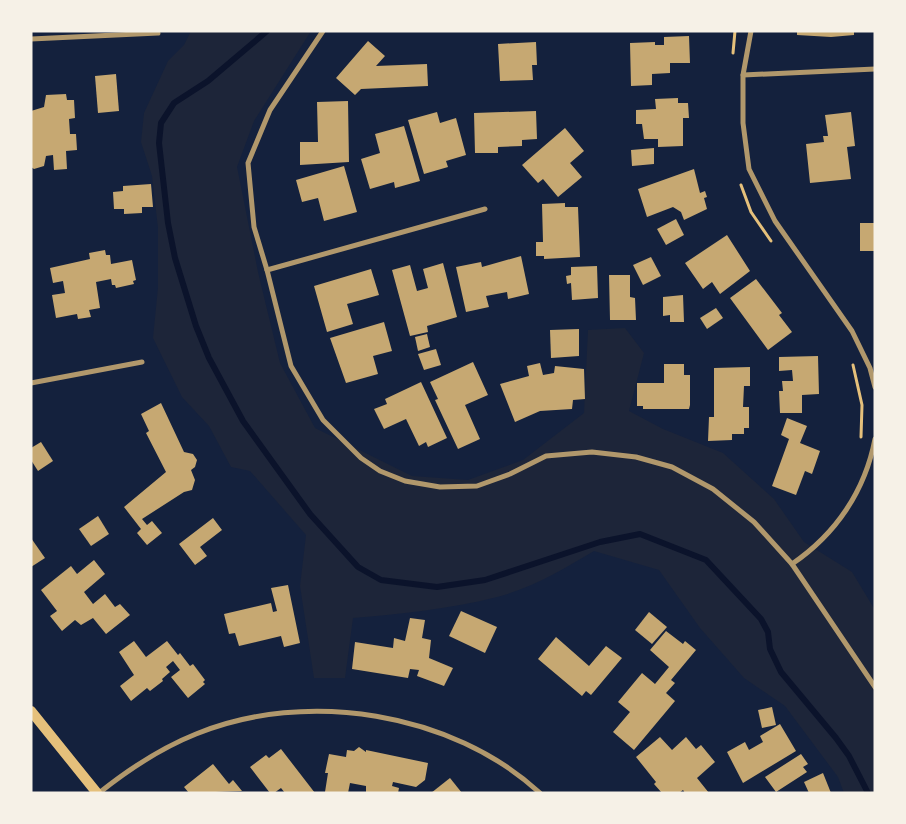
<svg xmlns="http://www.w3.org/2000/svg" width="906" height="824" viewBox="0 0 906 824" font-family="'Noto Sans',sans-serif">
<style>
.green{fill:#1d2539}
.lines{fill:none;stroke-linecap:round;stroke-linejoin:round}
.stream{stroke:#0b132b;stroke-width:6}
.building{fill:#c6a872}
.path{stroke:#e5c07b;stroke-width:3}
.minor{stroke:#b1986c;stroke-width:5}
.secondary{stroke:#e5c07b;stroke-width:10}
</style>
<rect width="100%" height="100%" fill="#14213d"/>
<!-- green -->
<path class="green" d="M191 31H311L254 121 237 167 258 272 280 363 315 428 412 476 468 480 523 460 584 413 588 330 625 328 644 353 629 411 663 429 723 453 774 499 804 542 852 572 875 610V793H844L838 777 785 706 744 678 700 628 659 570 594 551C564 569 532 588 497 597 450 609 401 614 353 618L345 678H314L300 586 306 535 250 471 231 467 209 426 182 397 153 338 158 288V228L152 176 141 142 144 113 168 61 184 45Z"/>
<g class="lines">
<!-- stream -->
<path class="stream" d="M267 31 208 81 174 103 161 123 159 143 168 223 175 258 196 326 209 358 243 421 310 514 358 567 381 580 437 587 485 580 600 542 640 534 706 560 761 619 768 632 770 649 781 672 836 738 849 756 868 793"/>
</g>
<!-- building -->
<g class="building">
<path d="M797 31H854V35L831 37 797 35Z"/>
<path d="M689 36 690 63H670V73L652 74V85L631 86 630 43 655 42V45H664V37Z"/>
<path d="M368 41 385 56 376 66 427 64 428 86 361 89 355 95 336 78Z"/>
<path d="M536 42 537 65H532L533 80 500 81 498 44Z"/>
<path d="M116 74 119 111 98 113 95 76Z"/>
<path d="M66 94 67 100H74L75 118 69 119 70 134H76L77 150 66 151 67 169 54 170 53 155 46 156 44 166 34 169 31 167V111L44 107 46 95Z"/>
<path d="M678 98V103H688L689 118H683V146L658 147V139H644L642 124H636V110L656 109 655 99Z"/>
<path d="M348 101 349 162 300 165V142H318L317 102Z"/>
<path d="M536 111 537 139 522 140V146L498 147V153H475L474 113Z"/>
<path d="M437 112 440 123 456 118 466 155 446 161 448 167 424 174 408 120Z"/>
<path d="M851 112 855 146 847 147 851 179 810 183 806 144 824 142 823 136H828L825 115Z"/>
<path d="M404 126 420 181 395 188 394 182 370 189 361 159 380 153 375 134Z"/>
<path d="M565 128 584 151 570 163 582 177 558 197 543 179 538 183 522 165Z"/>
<path d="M654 148V164L632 166 631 150Z"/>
<path d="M344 166 357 212 324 221 318 198 302 202 296 180Z"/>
<path d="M694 169 700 193 705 191 707 197 704 198 707 209 684 220 681 212 673 207 647 217 638 189Z"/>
<path d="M151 184 153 207H142V213L124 214V209H114L113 192 123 191V186Z"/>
<path d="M565 203V207H578L580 257 544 259V256H536V242H543L542 204Z"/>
<path d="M676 219 684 235 666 245 657 229Z"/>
<rect x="860" y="223" width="15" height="28"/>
<path d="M727 235 750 271 720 294 712 282 703 289 685 263Z"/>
<path d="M105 250 106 255H110L111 264 132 260 136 280 133 281 134 284 116 288 115 285H112L111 279 96 282 100 308 89 310 91 317 78 319 77 314 56 318 52 295 65 293 63 281 53 283 50 268 90 259 89 253Z"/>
<path d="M521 256 529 294 508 299 507 292 486 296 489 307 466 312 456 267 481 262 482 267Z"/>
<path d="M651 257 661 276 643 285 633 265Z"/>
<path d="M443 263 457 317 427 326 428 332 410 336 392 270 410 265 417 291 428 288 423 269Z"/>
<path d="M597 266 598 298 572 300 571 283 567 284 566 276 571 275V267Z"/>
<path d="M371 269 379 295 347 304 353 324 327 332 314 286Z"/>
<path d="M609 275H630V297L635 298 636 320H610Z"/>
<path d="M756 279 782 313 779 315 792 332 768 350 730 298Z"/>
<path d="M683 295 684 322H670V315L663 316V297Z"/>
<path d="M716 308 723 318 707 329 700 318Z"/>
<path d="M384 322 392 351 373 356 378 374 346 383 330 338Z"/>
<path d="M579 329V356L551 358 550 330Z"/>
<path d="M427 334 430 347 418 351 415 337Z"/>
<path d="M436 349 441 365 424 370 418 354Z"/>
<path d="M818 356 819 394 802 395V413H780L779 391H783L782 381H793L792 370 779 371V357Z"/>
<path d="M473 362 488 395 465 405 480 439 458 449 435 400 438 399 430 382Z"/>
<path d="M540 363 543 375 554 373 555 366 584 369 585 399 573 400 572 409 540 411 515 422 500 384 529 376 527 366Z"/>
<path d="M664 364H684V375H690V405L689 409H643V406H637V383H664Z"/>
<path d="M750 367V386H744L743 407H749V428H744V434H732V440L708 441 709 417H714V368Z"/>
<path d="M421 382 447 438 428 447 426 442 419 446 406 419 384 429 374 409 387 404 385 399Z"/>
<path d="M161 403 184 452 193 454 197 460 195 467 191 470 195 480 192 490 184 492 142 519 147 525 152 521 162 533 147 545 137 533 141 529 124 507 166 472 146 433 149 431 141 414Z"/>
<path d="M787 418 807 426 800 443 820 451 812 474 805 471 796 495 772 486 789 439 781 435Z"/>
<path d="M41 442 53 461 38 471 31 460V448Z"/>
<path d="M98 516 109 534 91 546 79 529Z"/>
<path d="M213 518 222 530 200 547 207 556 195 565 179 544Z"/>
<path d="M31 538 45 558 31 567Z"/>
<path d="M94 560 105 574 84 592 93 604 105 594 115 607 120 604 130 615 106 634 93 618 81 625 75 620 62 631 50 616 57 611 41 590 71 566 77 574Z"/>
<path d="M288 585 300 643 284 647 281 636 239 646 235 633 229 634 224 614 271 603 273 612 277 611 271 588Z"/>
<path d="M461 611 497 627 485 653 449 636Z"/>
<path d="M649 612 667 627 652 644 635 630Z"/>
<path d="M410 618 425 620 422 638 431 640 429 658 453 668 444 686 417 676 419 670 410 669 408 678 352 669 355 642 393 648 394 638 405 641Z"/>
<path d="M666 631 683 644 685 641 696 650 671 680 675 683 666 693 675 701 634 750 613 732 630 712 618 702 642 673 655 684 669 667 650 650Z"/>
<path d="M556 637 589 666 606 646 622 658 591 695 586 691 582 696 538 659Z"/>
<path d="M134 641 146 657 167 641 178 655 180 653 190 666 193 664 205 680 203 682 205 684 188 698 171 677 180 670 173 661 166 667 170 672 162 679 163 681 150 691 147 688 131 701 120 686 134 675 119 652Z"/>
<path d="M772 707 776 725 762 728 758 710Z"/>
<path d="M780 724 796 751 743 783 727 752 745 742 749 750 763 742 760 736Z"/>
<path d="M660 737 672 750 686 737 696 749 701 745 715 762 697 778 709 793H685L683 790 679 793H662L654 784 656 782 636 757Z"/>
<path d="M359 747 366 752V750L428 763 425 780 416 787 393 782 392 786 399 788 398 793H366V786L350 783 348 793 325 792 328 773H325L329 754 346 757 347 750 354 751Z"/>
<path d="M281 749 315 793H285L281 788 274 793H270L250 767 266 755 269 758Z"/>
<path d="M801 754 808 764 803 767 807 772 776 792 765 777Z"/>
<path d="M213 764 229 784 233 780 242 791 189 793 184 787Z"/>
<path d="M823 773 831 793H809L804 782Z"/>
<path d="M450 778 462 793H431Z"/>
</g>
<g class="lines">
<!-- path -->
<g class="path">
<path d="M733 53 735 31"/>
<path d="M741 185 751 212 771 241"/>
<path d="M853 365 862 405 861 437"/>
</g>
<!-- minor -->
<g class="minor">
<path d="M323 31 270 110 248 163 254 227 267 270 291 366 323 420 361 458 380 471 405 481 440 487 477 486 510 474 546 456 592 452 636 457 672 467 713 489 754 522 792 564 875 687"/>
<path d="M751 31 743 75V123L749 169 775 221 852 331 870 368 875 387"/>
<path d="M31 39 158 33"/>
<path d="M743 75 875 69"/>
<path d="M267 270 485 209"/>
<path d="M31 383 142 362"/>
<path d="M792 564C836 534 865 491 875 439"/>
<path d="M99 793C129 769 161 748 196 734 306 689 452 712 540 793"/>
</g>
<!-- secondary -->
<path class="secondary" d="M31 711 97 793"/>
</g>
<!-- border -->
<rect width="906" height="824" fill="none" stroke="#f6f1e7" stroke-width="65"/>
</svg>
